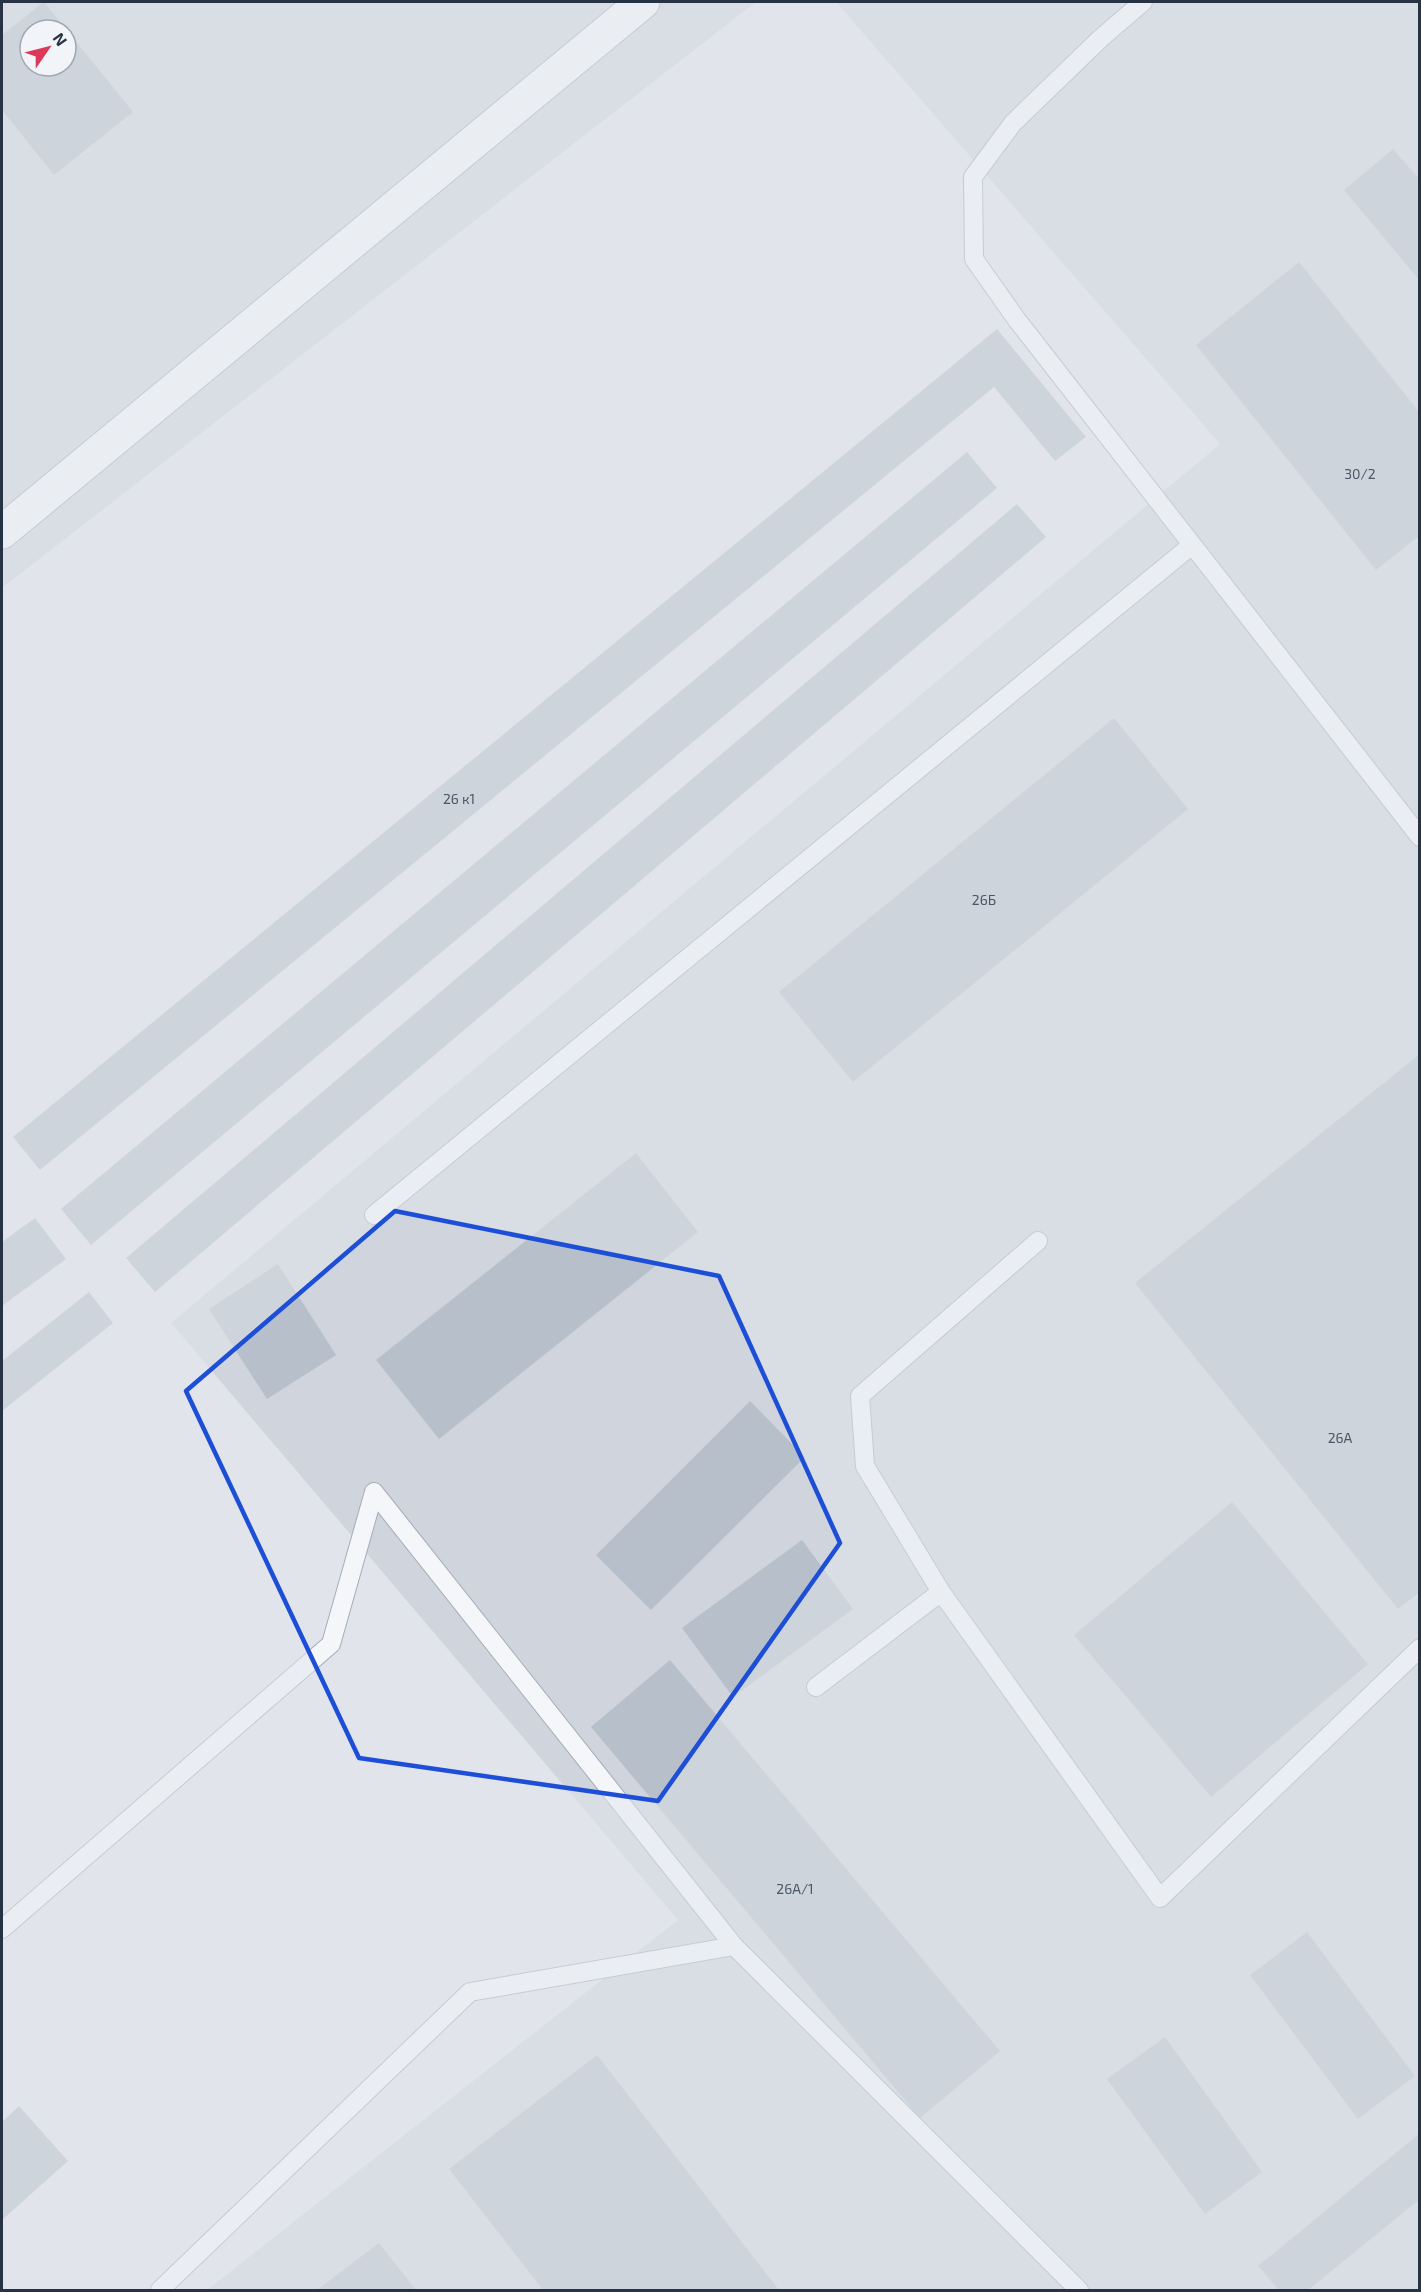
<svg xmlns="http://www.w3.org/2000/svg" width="1421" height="2292" viewBox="0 0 1421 2292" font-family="'Exo 2',sans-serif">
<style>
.built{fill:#cfd4dd;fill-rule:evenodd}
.building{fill:#b7bfca;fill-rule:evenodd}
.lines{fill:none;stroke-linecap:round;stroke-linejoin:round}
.lane-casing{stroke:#a5acb6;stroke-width:20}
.street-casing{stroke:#a5acb6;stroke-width:35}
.lane{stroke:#f4f6f9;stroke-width:18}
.street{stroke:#f4f6f9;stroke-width:33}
.marked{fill:none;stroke:#1d4ed8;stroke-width:4.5;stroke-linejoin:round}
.labels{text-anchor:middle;stroke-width:4.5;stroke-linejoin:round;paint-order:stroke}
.number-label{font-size:14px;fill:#4b5666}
</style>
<rect width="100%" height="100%" fill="#e1e5eb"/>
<!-- built -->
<g class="built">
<path d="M2 2H756L2 588ZM30 30H66V66H30Z"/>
<path d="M836 2H1419V2290H207L678 1920 171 1323 1220 444Z"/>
</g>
<!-- building -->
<g class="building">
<path d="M44 2 133 112 54 175 2 110V35ZM30 30H66V66H30Z"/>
<path d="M1393 149 1420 180V281L1344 190Z"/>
<path d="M1299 262 1420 413V535L1376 570 1196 345Z"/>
<path d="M997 329 1086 437 1055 461 994 387 40 1170 13 1137Z"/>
<path d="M967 452 997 488 91 1245 61 1209Z"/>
<path d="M1017 504 1046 537 155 1292 126 1258Z"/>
<path d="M1114 718 1188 809 853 1082 779 992Z"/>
<path d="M1420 1054V1592L1398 1609 1135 1283Z"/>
<path d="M636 1153 698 1232 439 1439 376 1360Z"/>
<path d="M35 1218 66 1259 2 1306V1242Z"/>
<path d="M278 1264 336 1355 267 1399 209 1309Z"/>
<path d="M89 1292 113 1323 2 1411V1361Z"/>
<path d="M750 1401 805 1457 651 1610 596 1555Z"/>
<path d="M1232 1502 1368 1664 1211 1797 1074 1635Z"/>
<path d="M802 1540 853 1609 733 1697 682 1628Z"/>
<path d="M670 1660 1000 2051 920 2118 591 1727Z"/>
<path d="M1307 1932 1415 2076 1358 2119 1250 1975Z"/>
<path d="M1165 2037 1262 2172 1205 2214 1107 2079Z"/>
<path d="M597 2055 779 2290H543L449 2169Z"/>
<path d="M19 2106 68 2161 2 2220V2122Z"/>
<path d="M1420 2133V2199L1308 2290H1279L1258 2266Z"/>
<path d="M379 2243 416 2290H317Z"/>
</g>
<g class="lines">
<defs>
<g id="lane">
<path d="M1143 2 1101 38 1013 123 973 177 974 259 1017 320 1420 837"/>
<path d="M374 1215 1192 545"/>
<path d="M941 1592 865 1466 860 1396 1038 1241"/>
<path d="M816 1687 941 1592 1160 1898 1420 1648"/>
<path d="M2 1929 331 1644 374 1492 734 1946 1079 2290"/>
<path d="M160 2290 470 1992 734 1946"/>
</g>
<path id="street" d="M2 532 643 2"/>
</defs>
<!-- lane casing -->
<use href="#lane" class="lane-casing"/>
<!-- street casing -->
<use href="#street" class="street-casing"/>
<!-- lane -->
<use href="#lane" class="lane"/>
<!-- street -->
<use href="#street" class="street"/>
</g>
<!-- marked area -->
<path d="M0 0H1421V2292H0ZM395 1211 719 1276 840 1543 658 1801 359 1758 186 1391Z" fill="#e1e5eb" fill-opacity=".55" fill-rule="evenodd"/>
<path class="marked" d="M395 1211 719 1276 840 1543 658 1801 359 1758 186 1391Z"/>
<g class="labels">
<!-- number labels -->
<g class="number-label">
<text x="1360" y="479">30/2</text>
<text x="459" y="804">26 к1</text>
<text x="984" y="905">26Б</text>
<text x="1340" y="1443">26А</text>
<text x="795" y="1894">26А/1</text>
</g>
</g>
<!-- border -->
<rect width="1421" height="2292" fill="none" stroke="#273345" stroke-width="6"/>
<!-- north arrow -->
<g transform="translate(48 48) rotate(55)"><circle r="28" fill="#f1f4f8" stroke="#a0a7b0" stroke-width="1.5"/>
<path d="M0-4.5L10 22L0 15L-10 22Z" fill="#dd3958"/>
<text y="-9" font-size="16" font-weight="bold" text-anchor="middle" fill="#273345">N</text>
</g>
</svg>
